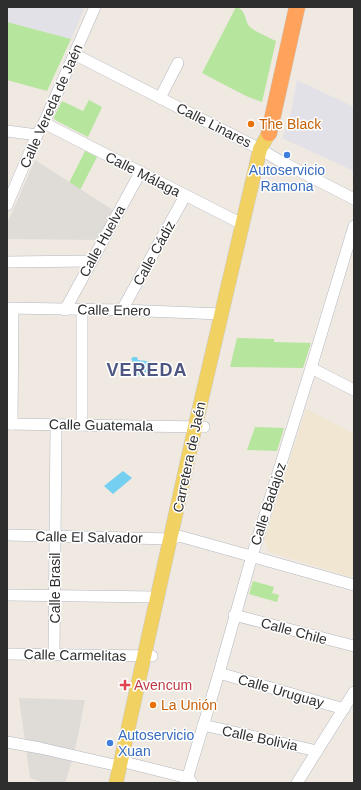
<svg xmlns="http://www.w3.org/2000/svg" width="361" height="790" viewBox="0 0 361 790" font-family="Arial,sans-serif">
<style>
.industrial{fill:#e3e1e8}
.education{fill:#f0e6d1}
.green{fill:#b6e59e}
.plaza{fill:#dfdcd8}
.water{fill:#75cff0}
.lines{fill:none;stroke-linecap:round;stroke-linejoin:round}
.minor-casing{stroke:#b4b7c1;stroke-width:12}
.major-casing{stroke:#c9c9c9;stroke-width:15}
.highway-casing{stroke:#c9c9c9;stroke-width:17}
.path{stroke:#c9c9c9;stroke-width:1.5;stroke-dasharray:3 2;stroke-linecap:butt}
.minor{stroke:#fff;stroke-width:11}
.major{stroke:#f2d163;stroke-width:14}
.highway{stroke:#ffa35c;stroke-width:16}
.food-dot{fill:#e8710a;stroke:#fff;stroke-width:1.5}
.shop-dot{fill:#3f7fe0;stroke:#fff;stroke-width:1.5}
.health-dot{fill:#e0444e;stroke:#fff;stroke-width:1.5}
.labels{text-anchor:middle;stroke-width:3;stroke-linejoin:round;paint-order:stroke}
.street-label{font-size:14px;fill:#2e2e2e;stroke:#fff}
.food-label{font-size:14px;fill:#c56008;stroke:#fff;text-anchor:start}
.shop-label{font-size:14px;fill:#366cbe;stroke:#fff}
.health-label{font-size:14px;fill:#be3a42;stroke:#fff;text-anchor:start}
.district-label{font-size:18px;font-weight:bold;letter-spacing:1px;fill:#4d5680;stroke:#fff}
</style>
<rect width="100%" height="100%" fill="#efe9e1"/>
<!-- industrial -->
<g class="industrial">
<path d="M7 7H85L71 39 7 22Z"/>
<path d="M297 80 354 107V171L282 138 290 117Z"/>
</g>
<!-- education -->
<path class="education" d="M306 409 354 434V578L269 552 264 540Z"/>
<!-- green -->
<g class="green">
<path d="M236 7C247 10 244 21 250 27 254 31 270 38 276 41L262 102 246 96 202 73Z"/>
<path d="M7 22 71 39 47 91 7 80Z"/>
<path d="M89 100 102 107 88 137 55 120 54 117 62 101 83 111Z"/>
<path d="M85 151 97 157 80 190 69 183Z"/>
<path d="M237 338 274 339V342L311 343 303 368 230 367Z"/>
<path d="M255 427 284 428 277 451 247 450Z"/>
<path d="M253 581 274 587 272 593 279 595 277 602 249 594Z"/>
</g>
<!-- plaza -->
<g class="plaza">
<path d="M35 160 113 210 97 240 7 239V224Z"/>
<path d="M19 698 85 700 74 755 65 783H44L30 778Z"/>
</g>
<!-- water -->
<g class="water">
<path d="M133 357H137L138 360 153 362 152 373 142 372 139 375 135 374 134 372V364L131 359Z"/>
<path d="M123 471 132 478 113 494 104 486Z"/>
</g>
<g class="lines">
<defs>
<g id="minor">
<path d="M74 54 260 149 280 161 354 199"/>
<path d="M160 98 178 63"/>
<path d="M44 123 242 224"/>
<path d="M7 131 37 135"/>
<path d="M7 205 37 135 44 123 95 7"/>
<path d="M7 262 91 261"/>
<path d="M7 308 122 310 221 314"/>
<path d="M65 310 140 173"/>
<path d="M122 310 185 196"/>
<path d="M311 368 354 390"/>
<path d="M7 424 204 427"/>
<path d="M12 424 13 309"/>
<path d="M82 425V309"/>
<path d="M7 535 171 539 179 536 354 585"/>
<path d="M7 595 157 597"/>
<path d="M234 615 354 646"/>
<path d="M7 654 152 656"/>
<path d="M54 655 56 425"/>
<path d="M219 673 344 709"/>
<path d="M203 725 317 751"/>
<path d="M7 742 40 748 119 766"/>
<path d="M122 755 128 763 188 778 192 783"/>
<path d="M186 783 219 673 252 556 311 368 354 226"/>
<path d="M297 783 354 692"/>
</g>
<path id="major" d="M116 783 195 427 260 149 269 133"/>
<path id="highway" d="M269 133 297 7"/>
</defs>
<!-- minor casing -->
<use href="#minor" class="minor-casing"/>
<!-- major casing -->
<use href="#major" class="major-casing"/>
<!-- highway casing -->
<use href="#highway" class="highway-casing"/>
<!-- path -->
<path class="path" d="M7 220 8 221"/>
<!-- minor -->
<use href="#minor" class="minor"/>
<!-- major -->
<use href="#major" class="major"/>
<!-- highway -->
<use href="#highway" class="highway"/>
</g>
<!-- markers -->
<g class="food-dot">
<circle cx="251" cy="124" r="4"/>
<circle cx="153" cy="705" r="4"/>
</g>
<g class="shop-dot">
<circle cx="287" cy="155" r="4"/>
<circle cx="110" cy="743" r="4"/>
</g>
<path class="health-dot" d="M123 679h4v4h4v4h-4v4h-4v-4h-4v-4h4z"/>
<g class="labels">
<!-- street labels -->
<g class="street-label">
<text transform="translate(51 106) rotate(-66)" y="5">Calle Vereda de Jaén</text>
<text transform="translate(214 125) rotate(27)" y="5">Calle Linares</text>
<text transform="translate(143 174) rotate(27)" y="5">Calle Málaga</text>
<text transform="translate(102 241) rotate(-61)" y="5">Calle Huelva</text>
<text transform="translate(154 253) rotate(-61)" y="5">Calle Cádiz</text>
<text transform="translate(114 310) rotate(1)" y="5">Calle Enero</text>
<text transform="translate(101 425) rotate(1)" y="5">Calle Guatemala</text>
<text transform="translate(189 457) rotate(-78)" y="5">Carretera de Jaén</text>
<text transform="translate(268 504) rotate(-72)" y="5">Calle Badajoz</text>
<text transform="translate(89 537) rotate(1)" y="5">Calle El Salvador</text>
<text transform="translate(55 588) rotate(-90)" y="5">Calle Brasil</text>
<text transform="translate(294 631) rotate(15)" y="5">Calle Chile</text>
<text transform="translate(75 655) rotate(1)" y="5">Calle Carmelitas</text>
<text transform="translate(281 691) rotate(16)" y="5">Calle Uruguay</text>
<text transform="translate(260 738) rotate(12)" y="5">Calle Bolivia</text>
</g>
<!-- food labels -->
<g class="food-label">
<text x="259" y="129">The Black</text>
<text x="161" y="710">La Unión</text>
</g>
<!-- shop labels -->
<g class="shop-label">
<text x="287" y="175">Autoservicio<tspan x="287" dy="16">Ramona</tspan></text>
<text x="118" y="740" text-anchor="start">Autoservicio<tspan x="118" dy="16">Xuan</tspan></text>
</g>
<!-- health labels -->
<g class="health-label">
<text x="134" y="690">Avencum</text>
</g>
<!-- district labels -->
<g class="district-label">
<text x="147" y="376">VEREDA</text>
</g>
</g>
<!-- border -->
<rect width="361" height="790" fill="none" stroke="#2e2e2e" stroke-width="16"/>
</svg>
